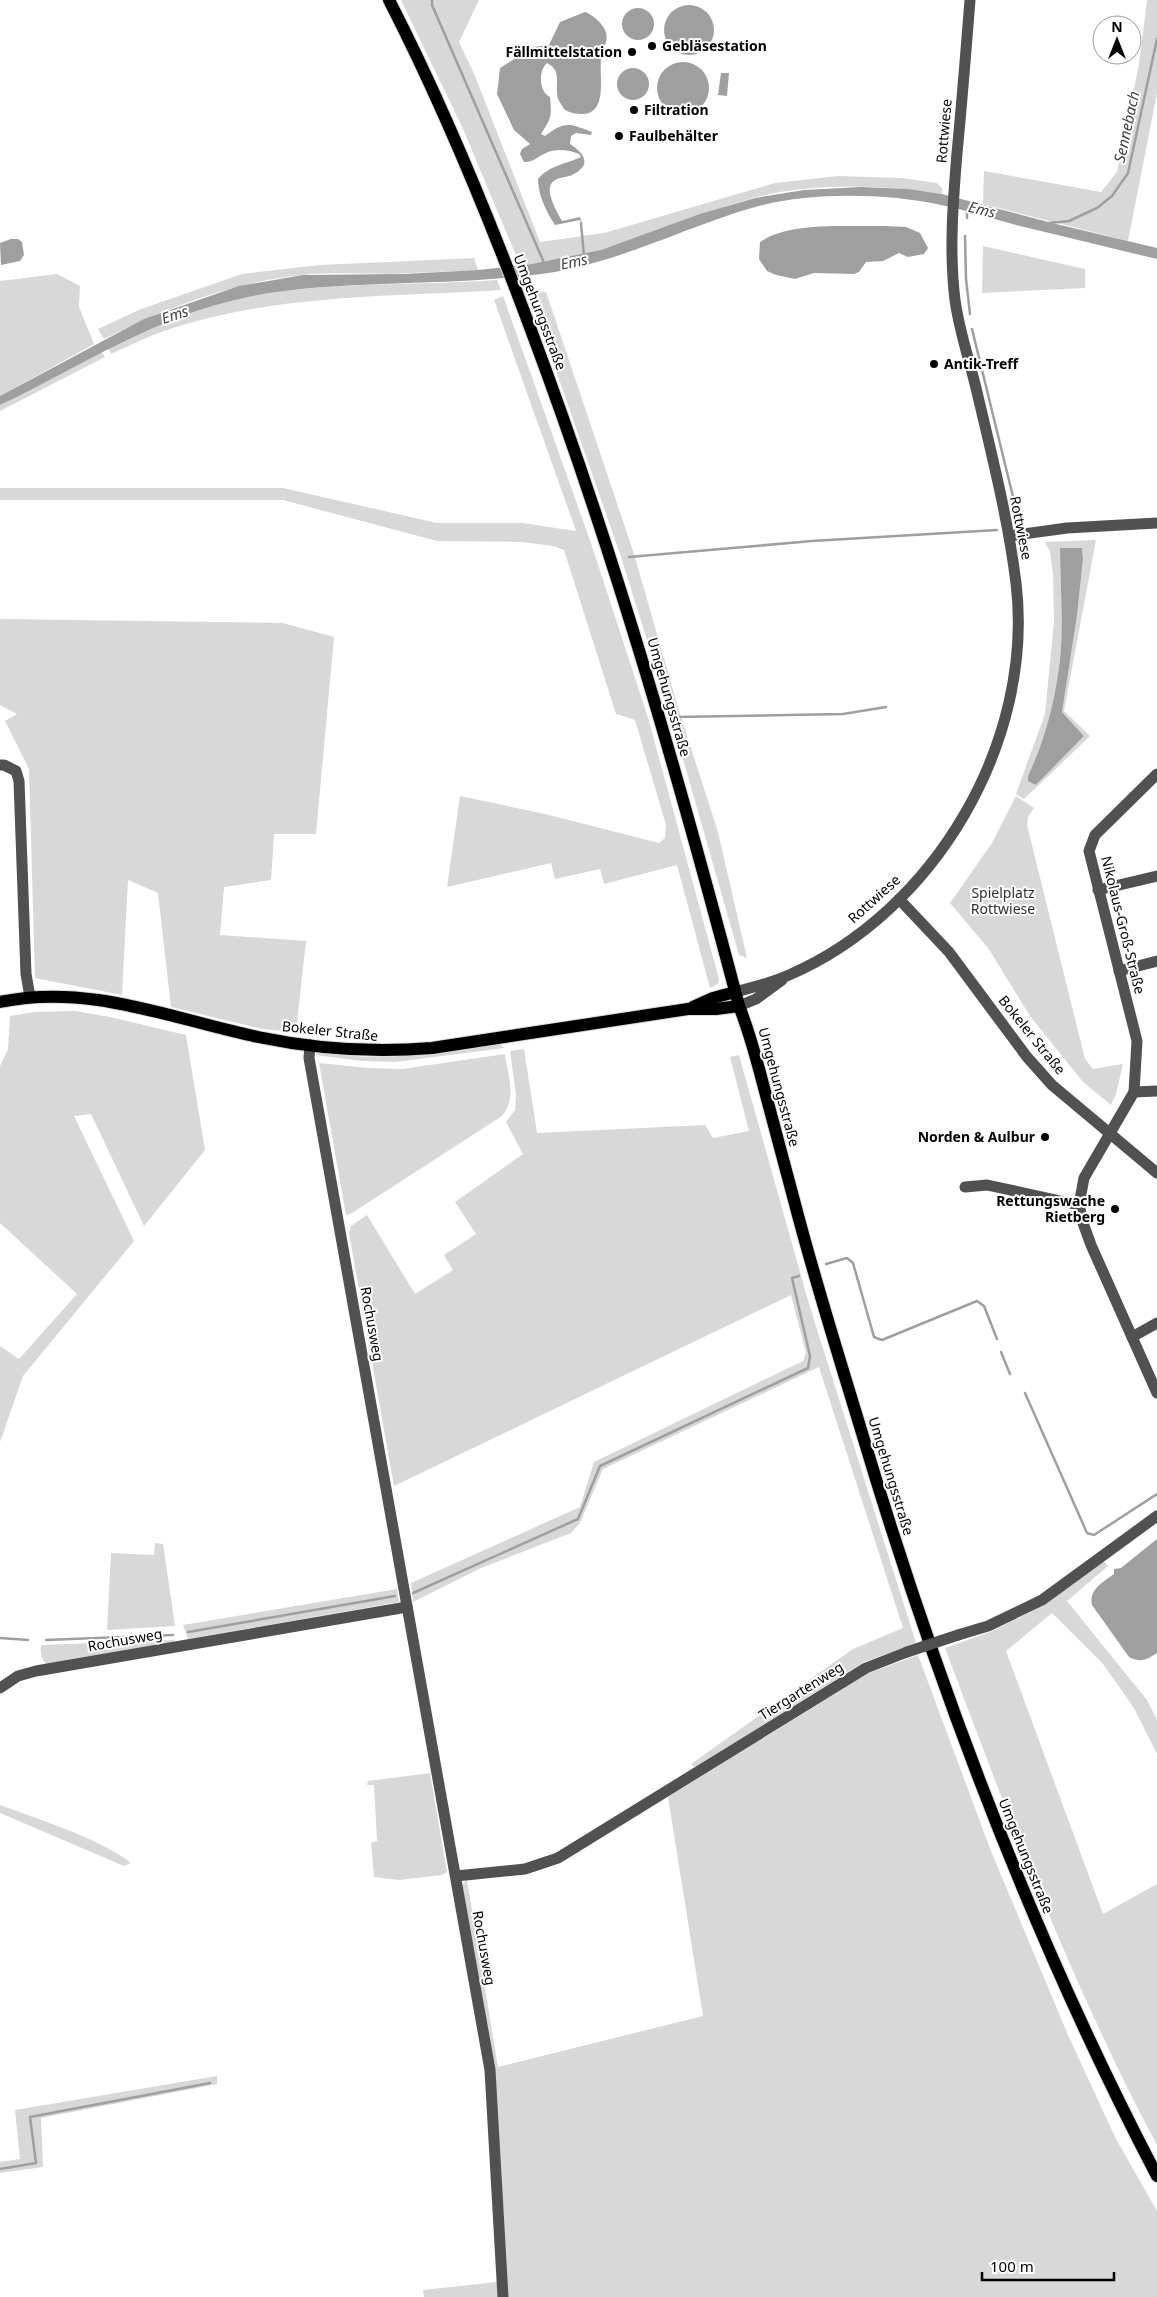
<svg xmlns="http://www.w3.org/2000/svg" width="1157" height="2297" viewBox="0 0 1157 2297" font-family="'Noto Sans',sans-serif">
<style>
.green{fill:#d8d8d8;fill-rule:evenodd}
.water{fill:#9f9f9f}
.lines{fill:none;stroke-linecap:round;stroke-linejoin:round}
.stream{stroke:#9f9f9f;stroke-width:2.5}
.major-casing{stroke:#dbdbdb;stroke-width:14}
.minor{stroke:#515151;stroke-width:11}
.major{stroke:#000;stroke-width:12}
.minor-bridge{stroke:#515151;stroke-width:11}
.poi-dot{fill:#000;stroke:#fff;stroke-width:2}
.labels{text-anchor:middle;stroke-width:4;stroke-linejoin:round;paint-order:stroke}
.poi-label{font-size:14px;font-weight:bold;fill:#000;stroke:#fff;text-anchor:start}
.street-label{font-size:14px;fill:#000;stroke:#fff}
.park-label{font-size:14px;fill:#2f2f2f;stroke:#fff}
.water-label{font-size:15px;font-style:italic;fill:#404040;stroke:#fff}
</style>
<rect width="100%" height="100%" fill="#fff"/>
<!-- green -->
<g class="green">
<path d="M401 0H479L459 42 475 76 540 242 604 233 775 183 838 176 902 178 937 183 942 188V194C881 185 814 182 753 198 675 219 602 261 520 265L463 129Z"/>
<path d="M1147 0H1157V93L1128 241 983 204 984 171 1101 192 1117 172 1139 64Z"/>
<path d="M983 246 1085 269V288L982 293Z"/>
<path d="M474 258 478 270C449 271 419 273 390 274 361 274 331 272 302 275 233 282 166 308 104 339L98 329 141 309 242 274 320 265Z"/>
<path d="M57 274 80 286 79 307 94 344 0 396V281Z"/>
<path d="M497 280 501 290C390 297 277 294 170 329 150 335 131 345 111 354L108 348C152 327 198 307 247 297 329 281 414 286 497 280Z"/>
<path d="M546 292 634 554 679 711 718 832 747 958 739 955 671 717 621 557 529 293Z"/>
<path d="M503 296 592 546 649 721 719 979 718 984 710 988 677 865 604 884 600 869 555 879 551 863 447 887 460 796 545 814 659 843 665 838 666 825 635 720 616 714 564 550 553 546 522 542 437 541 283 500H0V488H283L437 523H522L576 531 494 300Z"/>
<path d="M101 351 105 357 0 411V405Z"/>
<path d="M1096 540 1064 711 1090 736 1024 799 1016 794 1045 714 1054 621 1053 574 1050 552 1045 542ZM1060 548H1082L1083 559 1077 616 1062 712 1084 736 1036 785 1028 776C1043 744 1053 709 1058 674 1065 633 1060 589 1060 548Z"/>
<path d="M0 619 283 623 334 637 316 834H274L271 880 224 887 220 935 306 941 296 1032 262 1029 171 1007 158 893 128 880 122 995 35 978 29 769 5 721 17 714 0 705Z"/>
<path d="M1016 796 1034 808 1028 817 1027 825 1085 1059 1093 1069 1123 1064 1116 1094 1111 1105 1083 1082 1030 1016 988 948 950 903 992 843Z"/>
<path d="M75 1011 110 1017 186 1035 205 1150 144 1226 91 1114 74 1116 134 1241 23 1376 0 1442V1346L19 1359 77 1294 0 1223V1066L8 1049 10 1016 35 1012Z"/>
<path d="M498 1043 505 1048 395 1062 362 1061 315 1055 321 1052 363 1057H392Z"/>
<path d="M524 1049 537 1133 705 1125 713 1138 749 1131 730 1057 739 1055 809 1304 916 1643 864 1662 695 1767 691 1764 853 1649 903 1628 819 1367 603 1469 580 1523 571 1533 481 1568 413 1602 411 1583 580 1507 594 1462 803 1361 806 1353 791 1295 394 1486 349 1233 351 1226 367 1215 415 1294 453 1270 444 1255 476 1234 455 1202 523 1154 506 1122 515 1110 516 1095 510 1051Z"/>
<path d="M505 1054C508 1076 517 1098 502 1116L352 1213 346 1215 319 1063 368 1068 402 1069Z"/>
<path d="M155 1543 163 1544 175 1626 107 1630 111 1553 154 1555Z"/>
<path d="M1103 1560 1108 1566 1067 1601 1147 1700 1157 1720V1754L1134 1708 1103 1664 1052 1613 1006 1651 1103 1914 1157 1884V2145C1072 1986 1008 1816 945 1648L990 1632 1043 1606Z"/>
<path d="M397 1589 399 1602 188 1639 183 1625Z"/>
<path d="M174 1640 173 1643 47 1665C41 1659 40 1653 41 1645Z"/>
<path d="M918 1655 991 1851 1068 2035 1116 2139 1157 2211V2297H507L498 2167 461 1886 467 1880 498 2067 703 2016 668 1797 869 1673Z"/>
<path d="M430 1773 447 1872 442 1875 399 1880 374 1877 371 1843 377 1841 374 1785H367L368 1781Z"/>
<path d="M0 1805C38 1819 101 1839 131 1863L124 1866 0 1813Z"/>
<path d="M217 2076V2084L41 2118 43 2167 0 2173V2162L20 2159 15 2110Z"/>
<path d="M497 2282 498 2297H424L423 2290Z"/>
</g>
<!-- water -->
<g class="water">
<circle cx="689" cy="30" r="25"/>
<circle cx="638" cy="24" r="16"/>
<path d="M585 12C593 15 601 22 605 30 610 41 602 48 601 59 599 75 608 113 583 114 576 114 569 113 564 109 562 106 560 102 558 99 554 85 563 71 547 63 538 71 539 92 550 97 552 117 551 118 541 134L545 136C565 121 569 123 592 132L591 135 576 133 571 136 570 144C584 153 593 165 572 175 565 178 555 177 551 184 546 194 557 212 562 221L580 217 582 223 580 220 555 225C546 211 538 195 538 179 550 165 566 164 581 157L579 154C568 150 557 148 546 153 538 156 533 163 524 162L520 154 522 149 530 144 514 130 497 94 500 68 533 47 549 45 560 22Z"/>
<circle cx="683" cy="88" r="26"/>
<circle cx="633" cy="84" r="16"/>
<path d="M721 73H729L727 96 718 95Z"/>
<path d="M861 187 908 189 942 194 1052 223 1157 248V259C1110 248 1063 236 1016 225 991 218 966 210 941 205 885 193 810 192 755 207 685 227 621 262 548 273 449 288 345 278 248 297 155 316 84 365 0 405V396L144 319 239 286 303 275 404 274 478 270 532 264 601 250 700 214 755 198 804 190Z"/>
<path d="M884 226 906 227 920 233 928 248 924 254 908 257 899 253 883 261 866 262 859 272 854 274 814 273 795 279 776 275 767 271 759 259 760 242C790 221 848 227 884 226Z"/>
<path d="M11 239H18L22 242 24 255 20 261 1 265 0 243Z"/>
<path d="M1060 548H1082L1083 559 1077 616 1062 712 1084 736 1036 785 1028 781V776C1043 744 1053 709 1058 674 1065 633 1060 589 1060 548Z"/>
<path d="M1157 1539V1653C1146 1660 1141 1663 1129 1657L1092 1605C1089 1589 1102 1583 1114 1574V1569L1121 1568Z"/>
</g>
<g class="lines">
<!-- stream -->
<g class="stream">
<path d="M432 0V5L545 265"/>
<path d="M967 218V209"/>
<path d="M581 223 584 256"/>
<path d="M1049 223 1069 221 1097 208 1112 196 1128 173 1157 39"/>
<path d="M965 236 966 279 970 314"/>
<path d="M972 329 1016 509"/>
<path d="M629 557 812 541 997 530"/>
<path d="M675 717 843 714 886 707"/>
<path d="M826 1264 847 1258 853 1263 874 1337 882 1340 977 1301 984 1306 997 1339"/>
<path d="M1001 1352 1010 1374"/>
<path d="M1025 1393 1087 1533 1094 1535 1157 1494"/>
<path d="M413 1593 578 1519 600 1466 808 1368 810 1356 792 1278 799 1276"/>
<path d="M188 1632 395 1596"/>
<path d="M0 1638 28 1640"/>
<path d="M46 1640 173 1635"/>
<path d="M0 2169 36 2163 30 2117 210 2083"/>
</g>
<defs>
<g id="major">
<path d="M389 0C444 107 489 217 531 330 614 551 679 778 739 1006 749 1031 756 1057 763 1084 774 1124 784 1164 795 1204 815 1281 839 1357 862 1433 938 1688 1033 1939 1157 2176"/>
<path d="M0 1002C89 983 172 1019 258 1037 316 1049 373 1053 432 1048L688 1009H716L739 1006"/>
<path d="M693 1007 713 998 735 992"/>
</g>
</defs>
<!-- major casing -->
<use href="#major" class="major-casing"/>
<!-- minor -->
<g class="minor">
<path d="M1009 536 1067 528 1157 523"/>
<path d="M0 765H4L16 771 19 781 26 974 30 997"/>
<path d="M1157 774 1095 835 1089 851 1137 1041 1134 1092 1084 1178 1079 1205 1083 1223 1091 1245 1157 1393"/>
<path d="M1098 890 1157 876"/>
<path d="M899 899 949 952 1027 1057 1052 1085 1157 1173"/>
<path d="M1119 971 1157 961"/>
<path d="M735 992C753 987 772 983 789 975 935 912 1035 741 1016 583 1008 518 991 452 976 388 969 359 959 330 955 300 949 251 953 202 957 153 962 102 966 51 970 0"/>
<path d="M739 1006 756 999 782 980"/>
<path d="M310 1045 309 1058 490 2070 503 2297"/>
<path d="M1134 1092 1157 1091"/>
<path d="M965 1187 987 1185 1079 1205"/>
<path d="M1132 1337 1157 1323"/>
<path d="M958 1635 988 1626 1042 1600 1157 1516"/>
<path d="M0 1688 18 1676 36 1671 407 1607"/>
<path d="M456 1876 525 1869 558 1858 866 1668 907 1652"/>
</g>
<!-- major -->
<use href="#major" class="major"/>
<!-- minor-bridge -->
<path class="minor-bridge" d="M907 1652 958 1635"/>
</g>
<!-- markers -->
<g class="poi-dot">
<circle cx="652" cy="46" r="5"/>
<circle cx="632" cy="52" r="5"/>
<circle cx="634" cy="110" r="5"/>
<circle cx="619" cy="136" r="5"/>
<circle cx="934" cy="364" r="5"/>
<circle cx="1045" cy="1137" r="5"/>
<circle cx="1115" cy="1209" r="5"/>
</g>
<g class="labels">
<!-- poi labels -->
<g class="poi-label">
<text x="662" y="51">Gebläsestation</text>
<text x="622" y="57" text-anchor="end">Fällmittelstation</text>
<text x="644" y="115">Filtration</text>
<text x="629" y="141">Faulbehälter</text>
<text x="944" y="369">Antik-Treff</text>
<text x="1035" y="1142" text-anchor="end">Norden &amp; Aulbur</text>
<text x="1105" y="1206" text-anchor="end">Rettungswache<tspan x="1105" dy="16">Rietberg</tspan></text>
</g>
<!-- street labels -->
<g class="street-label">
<text transform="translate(944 131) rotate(-85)" y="5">Rottwiese</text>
<text transform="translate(540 312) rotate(69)" y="5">Umgehungsstraße</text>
<text transform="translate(1021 528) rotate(79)" y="5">Rottwiese</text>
<text transform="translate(669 697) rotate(74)" y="5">Umgehungsstraße</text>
<text transform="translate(874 899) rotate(-42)" y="5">Rottwiese</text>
<text transform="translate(1123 925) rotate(76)" y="5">Nikolaus-Groß-Straße</text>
<text transform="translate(330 1031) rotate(6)" y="5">Bokeler Straße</text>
<text transform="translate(1032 1035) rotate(51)" y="5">Bokeler Straße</text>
<text transform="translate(779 1087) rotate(75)" y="5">Umgehungsstraße</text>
<text transform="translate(372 1324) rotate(80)" y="5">Rochusweg</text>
<text transform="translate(891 1476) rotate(73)" y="5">Umgehungsstraße</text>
<text transform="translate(125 1640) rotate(-10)" y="5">Rochusweg</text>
<text transform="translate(801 1691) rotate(-32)" y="5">Tiergartenweg</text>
<text transform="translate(1026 1856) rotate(68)" y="5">Umgehungsstraße</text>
<text transform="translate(484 1948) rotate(80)" y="5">Rochusweg</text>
</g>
<!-- park labels -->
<g class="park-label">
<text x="1003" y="898">Spielplatz<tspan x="1003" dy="16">Rottwiese</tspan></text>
</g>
<!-- water labels -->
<g class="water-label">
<text transform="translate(1127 127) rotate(-78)" y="5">Sennebach</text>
<text transform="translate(982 210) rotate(14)" y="5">Ems</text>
<text transform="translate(574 262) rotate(-12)" y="5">Ems</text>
<text transform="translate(175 315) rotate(-18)" y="5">Ems</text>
</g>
</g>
<!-- north arrow -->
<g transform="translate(1117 40)"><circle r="24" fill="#ffffff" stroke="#999999"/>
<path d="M0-4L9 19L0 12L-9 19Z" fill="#000000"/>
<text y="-8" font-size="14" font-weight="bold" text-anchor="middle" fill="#000000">N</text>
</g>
<!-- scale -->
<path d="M982 2272v8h132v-8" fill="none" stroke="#000000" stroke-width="2.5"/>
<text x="990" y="2272" font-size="15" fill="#000000" stroke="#ffffff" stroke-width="4" paint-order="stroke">100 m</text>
</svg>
